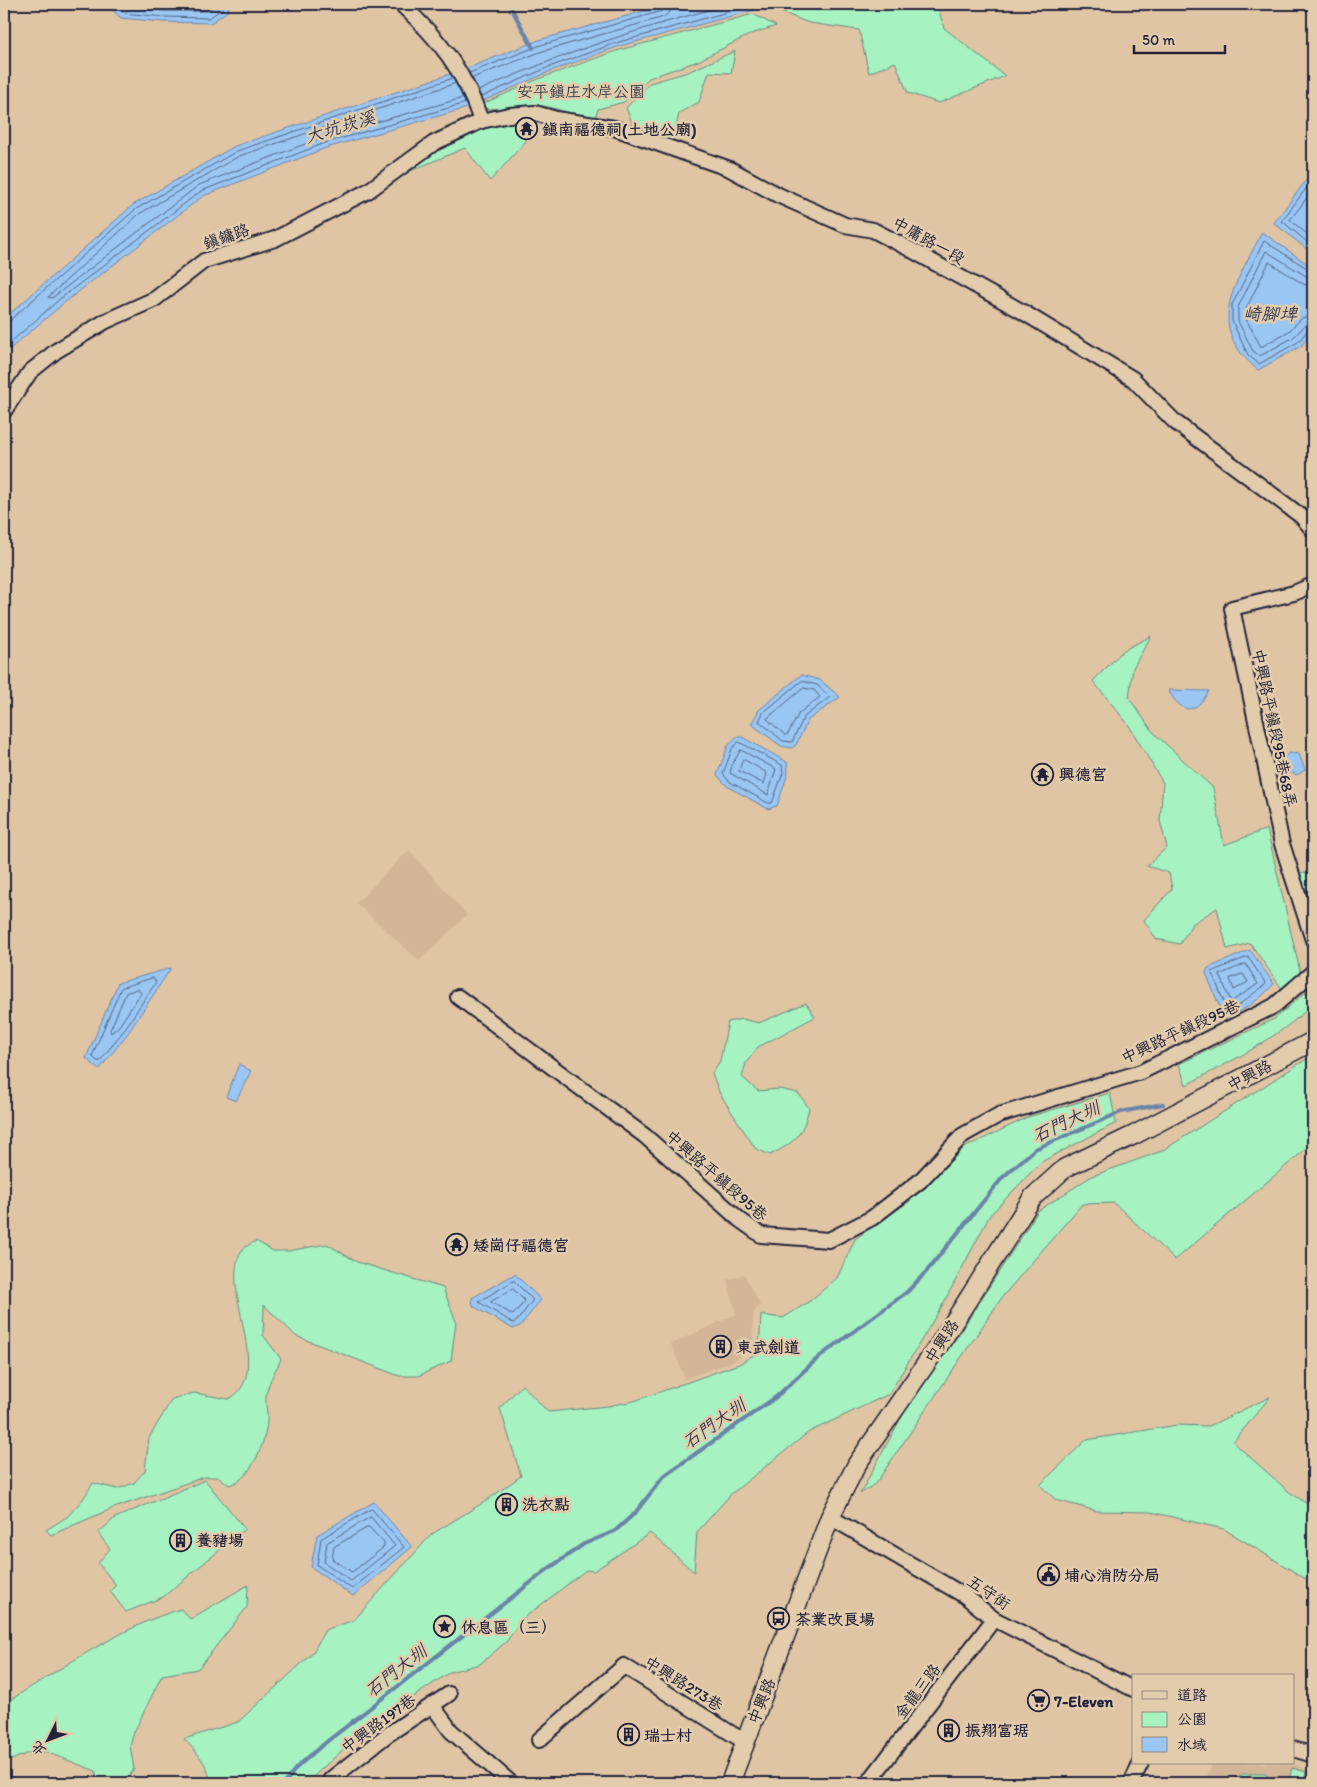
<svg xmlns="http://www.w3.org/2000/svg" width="1317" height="1787" viewBox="0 0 1317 1787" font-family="Itim,'LXGW WenKai TC',sans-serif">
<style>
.built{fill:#d3b697}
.green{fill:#a7f2c1;stroke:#648a7e}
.water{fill:#99c6f3;stroke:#6984a9}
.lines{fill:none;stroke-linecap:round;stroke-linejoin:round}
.shore{stroke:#526485;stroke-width:1}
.stream{stroke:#6984a9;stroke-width:4}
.minor-casing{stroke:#22223b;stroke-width:18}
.tertiary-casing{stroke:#22223b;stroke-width:21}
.minor{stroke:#e3ccac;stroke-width:14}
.tertiary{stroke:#e3ccac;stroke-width:18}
.labels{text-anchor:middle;stroke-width:5;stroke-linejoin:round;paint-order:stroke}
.park-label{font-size:16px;fill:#36414f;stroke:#e3ccac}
.poi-label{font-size:16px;font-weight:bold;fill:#22223b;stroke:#e3ccac;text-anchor:start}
.street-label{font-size:16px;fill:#22223b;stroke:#e3ccac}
.water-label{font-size:18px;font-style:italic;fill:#343b57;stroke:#e3ccac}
</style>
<rect width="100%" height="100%" fill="#e0c5a4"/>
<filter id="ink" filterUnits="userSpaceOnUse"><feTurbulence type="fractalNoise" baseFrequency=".02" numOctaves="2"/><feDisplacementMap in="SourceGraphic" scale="10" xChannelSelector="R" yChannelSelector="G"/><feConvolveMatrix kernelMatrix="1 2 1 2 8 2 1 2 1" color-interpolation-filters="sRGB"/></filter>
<g filter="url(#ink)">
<!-- built -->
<g class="built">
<path d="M409 850 467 915 419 961 356 903Z"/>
<path d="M744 1274 760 1305 753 1313V1348L734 1361 685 1379 671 1344 736 1314 727 1280Z"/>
<path d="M1213 1763H1288L1313 1771V1783H1204Z"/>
</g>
<!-- green -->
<g class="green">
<path d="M801 4H930L938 7 944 28 1005 76 939 103 908 93 895 62 869 73 859 30 809 23 776 10Z"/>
<path d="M753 14 776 26 751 34 698 61 649 78 624 102 598 109 595 118C574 116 554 106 533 105 516 105 499 111 482 108L480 105 541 78 616 51Z"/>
<path d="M735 51 731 73 709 72 699 102 679 113 673 142 635 129 626 108 650 83 688 72Z"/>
<path d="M520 119 514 128 526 141 490 181 465 148 389 180 436 147 486 128Z"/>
<path d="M1151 636 1133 668 1129 698 1153 732 1213 788 1224 845 1267 829 1301 976 1282 989 1250 943 1227 949 1217 908 1192 924 1180 944 1156 939 1144 920 1172 889 1169 873 1147 866 1167 847 1160 821 1163 783 1128 724 1093 681 1124 650Z"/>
<path d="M1313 871V913L1300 873Z"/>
<path d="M1313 986V1004C1277 1039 1230 1062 1186 1085L1179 1064 1274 1019Z"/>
<path d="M806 1003 815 1017 758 1047 746 1063 742 1077 758 1091 779 1089 798 1093 809 1108C802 1137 795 1142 770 1155L755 1148 720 1094 712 1073 720 1061 728 1022 742 1019 759 1023Z"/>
<path d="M1313 1055V1143L1175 1260 1114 1203 1082 1204 1003 1296 876 1483 860 1494 915 1392 957 1337 1038 1211 1092 1176 1162 1151Z"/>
<path d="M1110 1093 1116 1123 1041 1162 990 1215 943 1304 889 1394 809 1432 731 1494 697 1532 694 1572 650 1533 594 1571 586 1570 520 1621 507 1641 480 1664 450 1672 366 1729 306 1783H210C210 1766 196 1751 184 1739L238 1722 312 1654 325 1630 354 1620 432 1534 486 1501 521 1476 500 1408 522 1385 548 1412 608 1406 634 1401 739 1364 759 1352 761 1315 783 1318 810 1301 837 1278 855 1239 910 1201 964 1148 1028 1117Z"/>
<path d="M256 1241 273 1251H288L327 1244 357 1262 443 1288 456 1321 451 1361 418 1376H399L296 1336 264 1305 263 1335 281 1359C277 1369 269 1380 267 1391 264 1400 268 1412 267 1422 265 1443 252 1479 229 1485L219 1477H204L111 1509 51 1535 46 1530 67 1517 83 1499 93 1483 117 1489 134 1483 145 1471 149 1438 172 1399 194 1393 229 1399C276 1374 216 1284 243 1249 246 1246 252 1243 256 1241Z"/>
<path d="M1270 1397 1233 1442 1288 1491 1313 1508V1592L1306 1579 1224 1529 1151 1512 1097 1511 1056 1500 1040 1485 1086 1440 1177 1425 1209 1426Z"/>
<path d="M205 1480 245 1529 163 1597 126 1612 110 1591 116 1585 98 1563 110 1549 98 1533 115 1518Z"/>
<path d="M248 1585 247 1607 198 1669 162 1675 134 1732 130 1746 134 1769 125 1783H96V1771L38 1749 4 1763 5 1703C58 1671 122 1626 181 1609L190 1619Z"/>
<path d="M1292 1768 1306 1772 1303 1783H1288Z"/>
<path d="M1243 1774H1265L1277 1783H1228Z"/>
</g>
<!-- water -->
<g class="water">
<path d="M106 4H229L228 11 211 23 163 22 121 18Z"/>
<path d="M670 4H777L620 46 551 71 467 108 326 148 203 196 65 302 4 354V319L133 205 235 146 468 68 539 40Z"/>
<path d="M1313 171V254L1274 223Z"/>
<path d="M1262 232 1313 268V331L1301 346 1258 370C1202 324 1237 284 1262 232Z"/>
<path d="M801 675 820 680 840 697 808 720 796 745 792 748 781 746 751 724 759 710Z"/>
<path d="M1168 690 1209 691C1194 716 1182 714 1168 690Z"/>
<path d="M736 737H742L787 762 788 773 777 806 768 809 727 786 717 775 728 746Z"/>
<path d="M1289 753 1299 754 1305 770 1297 775 1287 771 1281 760Z"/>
<path d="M1250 950 1274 984C1262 997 1241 1016 1223 1015L1206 973 1208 968Z"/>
<path d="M171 968 128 1033 99 1070 86 1058 118 983Z"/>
<path d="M239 1064 251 1071 236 1101 226 1097Z"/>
<path d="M515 1274 541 1300 520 1326 513 1329 473 1306 472 1298Z"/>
<path d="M374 1502 412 1547 353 1596 311 1567 317 1535Z"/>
</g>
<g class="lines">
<!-- shore -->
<g class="shore">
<path d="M114 4 124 13 164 17 209 18 222 9 224 4"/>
<path d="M122 4 127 7 164 11H207L217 4"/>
<path d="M469 73 541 45 662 11 666 4"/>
<path d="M472 78 543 51 664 17 670 11 672 4"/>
<path d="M456 83 239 156 139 214 48 297 52 298 199 185 323 137 463 98"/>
<path d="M478 91C563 53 642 27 732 4"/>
<path d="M481 97 549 67 619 42 757 4"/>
<path d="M1313 179 1282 221 1313 247"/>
<path d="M1313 190 1290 220 1313 239"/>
<path d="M1313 272 1264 241 1232 305V321L1248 355 1259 364 1298 342 1308 330 1313 329"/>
<path d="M1313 278 1306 276 1266 251 1238 307V321L1253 351 1260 356 1294 337 1306 324 1313 322"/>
<path d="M1313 286 1303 284 1269 262 1246 309V319L1261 347 1289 331 1302 318 1313 315"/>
<path d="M4 322 9 321 136 209 237 151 453 78"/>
<path d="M4 348 61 298 201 191 325 143 466 103"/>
<path d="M802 681 817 685 830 697 804 717 792 742 783 741 759 721 763 713Z"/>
<path d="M804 688 814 690 820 697 799 713 788 734 785 735 767 719Z"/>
<path d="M739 742 782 765 783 773 772 803H768L730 782 723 774 732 749Z"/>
<path d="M741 750 776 769 768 795 730 773 732 765Z"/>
<path d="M745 760 767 773 764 784 739 771 742 761Z"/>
<path d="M1248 957 1266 984 1232 1010H1227L1212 972Z"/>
<path d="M1246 964 1258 984 1231 1002 1220 975Z"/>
<path d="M1243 974 1248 982 1234 990 1230 979Z"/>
<path d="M153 978 156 982 124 1030 100 1061H97L92 1056 121 988Z"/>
<path d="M138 989 141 993 119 1026 111 1033 110 1030 126 993Z"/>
<path d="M514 1281 533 1300 517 1321 513 1323 479 1302Z"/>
<path d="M513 1289 525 1301 513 1315 491 1302Z"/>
<path d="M372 1509 404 1547 352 1589 317 1565 321 1539Z"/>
<path d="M371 1517 395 1546 351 1581 324 1562 327 1543Z"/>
<path d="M369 1527 384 1543V1547L352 1572 332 1559 334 1547Z"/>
</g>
<!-- stream -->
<g class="stream">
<path d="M509 4 533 48"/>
<path d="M285 1783 296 1768 320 1747 548 1569 584 1544 615 1531 635 1513 664 1476 776 1397 819 1357 907 1292 926 1272 1003 1177 1035 1149 1121 1112 1163 1104"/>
</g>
<defs>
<g id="minor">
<path d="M401 4C439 39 465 71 481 121"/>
<path d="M4 411 30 372 56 351 106 321 155 299 204 261 275 239 368 191 434 143 481 121 509 115 535 113 556 119 614 128 730 169 778 195 845 225 873 230 906 247 1023 312 1133 379 1175 422 1301 516 1313 530"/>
<path d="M1313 585 1294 593 1232 608 1282 844 1313 940"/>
<path d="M458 997 645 1136 740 1220 761 1235 829 1240 872 1218 920 1181 963 1135 999 1115 1141 1072 1274 1006 1313 972"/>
<path d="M830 1517 965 1596 994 1619 1133 1689"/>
<path d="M432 1705 451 1731 511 1783"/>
<path d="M539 1740 624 1666 745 1742"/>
<path d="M1293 1749 1313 1755"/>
<path d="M332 1783 331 1779 387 1735 449 1694"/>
<path d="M868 1783 994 1619"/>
<path d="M1131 1783 1141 1763"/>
</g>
<path id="tertiary" d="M730 1783 830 1517 857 1464 941 1342 1033 1197 1065 1168 1134 1135 1313 1041"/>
</defs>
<!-- minor casing -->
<use href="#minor" class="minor-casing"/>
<!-- tertiary casing -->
<use href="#tertiary" class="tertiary-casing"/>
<!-- minor -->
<use href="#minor" class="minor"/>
<!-- tertiary -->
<use href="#tertiary" class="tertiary"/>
</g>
</g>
<!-- icons -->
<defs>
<symbol id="temple-ring" viewBox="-11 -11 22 22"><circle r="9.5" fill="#e3ccac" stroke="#22223b" stroke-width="1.5"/><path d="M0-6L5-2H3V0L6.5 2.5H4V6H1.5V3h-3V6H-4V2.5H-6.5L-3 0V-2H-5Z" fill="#22223b"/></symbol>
<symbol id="building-ring" viewBox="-11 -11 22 22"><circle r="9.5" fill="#e3ccac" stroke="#22223b" stroke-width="1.5"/><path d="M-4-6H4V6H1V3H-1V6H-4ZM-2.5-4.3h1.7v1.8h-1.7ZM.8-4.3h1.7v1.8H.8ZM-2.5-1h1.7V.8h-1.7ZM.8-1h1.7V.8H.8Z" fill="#22223b"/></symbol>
<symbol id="civic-ring" viewBox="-11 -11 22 22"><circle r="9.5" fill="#e3ccac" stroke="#22223b" stroke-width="1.5"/><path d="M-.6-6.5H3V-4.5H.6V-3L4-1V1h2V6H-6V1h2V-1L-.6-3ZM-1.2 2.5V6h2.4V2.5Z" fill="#22223b"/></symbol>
<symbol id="bus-ring" viewBox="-11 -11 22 22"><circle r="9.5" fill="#e3ccac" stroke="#22223b" stroke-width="1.5"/><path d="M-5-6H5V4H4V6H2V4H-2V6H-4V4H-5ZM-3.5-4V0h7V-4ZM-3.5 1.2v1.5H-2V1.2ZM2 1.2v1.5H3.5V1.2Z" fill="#22223b"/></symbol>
<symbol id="sight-ring" viewBox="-11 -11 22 22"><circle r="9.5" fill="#e3ccac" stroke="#22223b" stroke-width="1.5"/><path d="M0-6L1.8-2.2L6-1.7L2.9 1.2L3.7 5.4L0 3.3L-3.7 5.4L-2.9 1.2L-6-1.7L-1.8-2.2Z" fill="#22223b"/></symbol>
<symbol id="supermarket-ring" viewBox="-11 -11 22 22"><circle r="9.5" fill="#e3ccac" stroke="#22223b" stroke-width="1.5"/><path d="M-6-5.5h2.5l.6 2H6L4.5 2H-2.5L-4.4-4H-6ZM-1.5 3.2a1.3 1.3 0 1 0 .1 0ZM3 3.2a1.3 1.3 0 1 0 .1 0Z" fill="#22223b"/></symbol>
</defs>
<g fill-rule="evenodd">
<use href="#temple-ring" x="514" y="116" width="25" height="25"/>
<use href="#temple-ring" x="1030" y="762" width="25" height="25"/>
<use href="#temple-ring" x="444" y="1232" width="25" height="25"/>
<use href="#building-ring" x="708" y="1334" width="25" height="25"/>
<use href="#building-ring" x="494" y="1492" width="25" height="25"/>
<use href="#building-ring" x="168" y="1528" width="25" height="25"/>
<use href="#civic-ring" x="1036" y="1562" width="25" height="25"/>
<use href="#bus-ring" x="766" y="1606" width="25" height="25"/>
<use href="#sight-ring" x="432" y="1614" width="25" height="25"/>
<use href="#supermarket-ring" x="1026" y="1688" width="25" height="25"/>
<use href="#building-ring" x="936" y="1718" width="25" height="25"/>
<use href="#building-ring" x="616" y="1722" width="25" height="25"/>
</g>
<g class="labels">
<!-- park labels -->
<g class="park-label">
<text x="581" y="97">安平鎮庄水岸公園</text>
</g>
<!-- poi labels -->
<g class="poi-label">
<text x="542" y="135">鎮南福德祠(土地公廟)</text>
<text x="1059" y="780">興德宮</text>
<text x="473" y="1251">矮崗仔福德宮</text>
<text x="736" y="1353">東武劍道</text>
<text x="522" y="1510">洗衣點</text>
<text x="196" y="1546">養豬場</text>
<text x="1064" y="1581">埔心消防分局</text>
<text x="795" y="1625">茶業改良場</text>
<text x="461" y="1633">休息區（三）</text>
<text x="1054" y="1707">7-Eleven</text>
<text x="965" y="1736">振翔富琚</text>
<text x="644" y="1741">瑞士村</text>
</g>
<!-- street labels -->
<g class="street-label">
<text transform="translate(226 236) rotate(-19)" y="6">鎮鏞路</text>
<text transform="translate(929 240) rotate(29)" y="6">中庸路一段</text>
<text transform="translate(1275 728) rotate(78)" y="6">中興路平鎮段95巷68弄</text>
<text transform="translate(1180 1031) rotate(-25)" y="6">中興路平鎮段95巷</text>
<text transform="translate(1249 1075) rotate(-28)" y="6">中興路</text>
<text transform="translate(717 1175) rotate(41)" y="6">中興路平鎮段95巷</text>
<text transform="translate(941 1341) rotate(-57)" y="6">中興路</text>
<text transform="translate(989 1592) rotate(34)" y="6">五守街</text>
<text transform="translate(684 1683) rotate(32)" y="6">中興路273巷</text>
<text transform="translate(917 1691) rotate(-53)" y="6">金龍三路</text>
<text transform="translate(761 1701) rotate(-68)" y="6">中興路</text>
<text transform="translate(378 1723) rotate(-36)" y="6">中興路197巷</text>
</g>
<!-- water labels -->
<g class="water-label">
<text transform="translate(340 127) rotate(-17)" y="6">大坑崁溪</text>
<text x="1270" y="320">崎腳埤</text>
<text transform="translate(1066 1122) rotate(-25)" y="6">石門大圳</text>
<text transform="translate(714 1424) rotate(-35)" y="6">石門大圳</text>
<text transform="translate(396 1671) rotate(-38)" y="6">石門大圳</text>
</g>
</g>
<!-- margin -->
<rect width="1317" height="1787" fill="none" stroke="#e3ccac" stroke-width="20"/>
<rect x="10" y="10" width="1297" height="1767" fill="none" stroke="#22223b" stroke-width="2" filter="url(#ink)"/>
<!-- legend -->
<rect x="1132" y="1674" width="162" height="90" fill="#e3ccac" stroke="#96887f"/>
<rect x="1142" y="1691" width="25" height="8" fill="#e3ccac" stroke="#96887f"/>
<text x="1177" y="1700" font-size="15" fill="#22223b">道路</text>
<rect x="1142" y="1712" width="25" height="15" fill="#a7f2c1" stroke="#96887f"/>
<text x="1177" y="1724" font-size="15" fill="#22223b">公園</text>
<rect x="1142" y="1737" width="25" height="15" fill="#99c6f3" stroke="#96887f"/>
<text x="1177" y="1750" font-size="15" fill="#22223b">水域</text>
<!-- north arrow -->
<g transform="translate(48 1740) rotate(228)" stroke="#e3ccac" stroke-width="4" paint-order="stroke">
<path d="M0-4L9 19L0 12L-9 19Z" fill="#22223b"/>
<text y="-8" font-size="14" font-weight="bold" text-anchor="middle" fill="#22223b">北</text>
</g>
<!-- scale -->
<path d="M1134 45v8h91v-8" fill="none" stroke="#22223b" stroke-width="2.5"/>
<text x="1142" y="45" font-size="15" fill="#22223b" stroke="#e3ccac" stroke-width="4" paint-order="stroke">50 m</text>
</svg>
